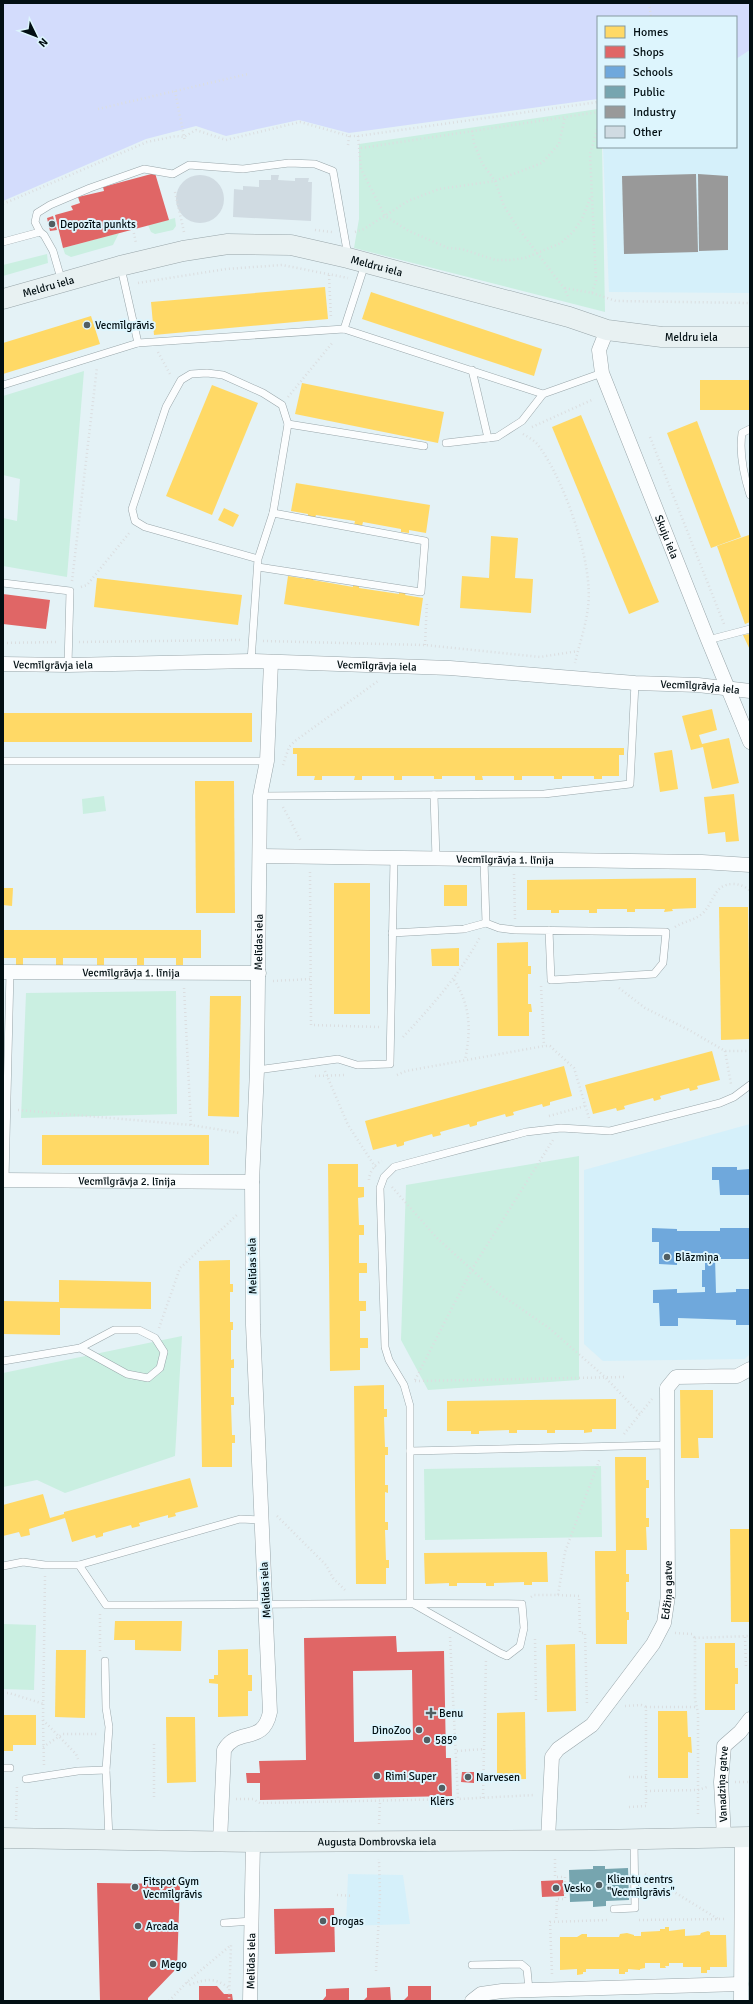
<svg xmlns="http://www.w3.org/2000/svg" width="753" height="2004" viewBox="0 0 753 2004" font-family="Signika,sans-serif">
<style>
.built{fill:#d5f0fa}
.green{fill:#caefe1}
.water{fill:#d3dcfc}
.homes{fill:#ffd966}
.shops{fill:#e06666;fill-rule:evenodd}
.schools{fill:#6fa8dc}
.public{fill:#76a5af}
.industry{fill:#999}
.building{fill:#d0dbe2}
.lines{fill:none;stroke-linecap:round;stroke-linejoin:round}
.lane-casing{stroke:#99a6aa;stroke-width:8}
.street-casing{stroke:#99a6aa;stroke-width:15}
.secondary-casing{stroke:#99a6aa;stroke-width:21}
.path{stroke:#dbdee0;stroke-width:2.5;stroke-dasharray:1 3;stroke-linecap:butt}
.lane{stroke:#fbfdfe;stroke-width:7}
.street{stroke:#fbfdfe;stroke-width:14}
.secondary{stroke:#e8f1f2;stroke-width:20}
.poi-dot{fill:#515e62;stroke:#ddf5fd;stroke-width:1.5}
.labels{text-anchor:middle;stroke-width:4;stroke-linejoin:round;paint-order:stroke}
.poi-label{font-size:11px;fill:#020f13;stroke:#ddf5fd;text-anchor:start}
.street-label{font-size:11px;fill:#020f13;stroke:#ddf5fd}
</style>
<rect width="100%" height="100%" fill="#e4f2f6"/>
<!-- built -->
<g class="built">
<path d="M750 50V293L609 292 603 147H736V59Z"/>
<path d="M750 1124V1354L745 1359 603 1361 584 1344V1170Z"/>
<path d="M348 1874 403 1875 410 1924 346 1926Z"/>
</g>
<!-- green -->
<g class="green">
<path d="M598 109V147H602L605 312 354 248 359 219V144Z"/>
<path d="M175 218 176 226 173 230 155 234 151 232 148 225Z"/>
<path d="M119 233 113 245 71 257 65 254 63 248Z"/>
<path d="M47 254 48 263 3 276V265Z"/>
<path d="M84 371 67 577 3 566V518L17 521 20 479 3 475V396Z"/>
<path d="M104 796 106 811 83 814 82 799Z"/>
<path d="M176 991 177 1114 21 1118 26 993Z"/>
<path d="M579 1156V1380L428 1390 401 1340 406 1185Z"/>
<path d="M182 1336 175 1456 65 1493 37 1480 3 1487V1373Z"/>
<path d="M601 1466 602 1537 425 1540 424 1469Z"/>
<path d="M3 1624 36 1625 34 1690 3 1689Z"/>
</g>
<!-- water -->
<path class="water" d="M3 3H750V50L736 59V17H598V99L349 133 299 120 226 136 196 126 146 139 3 201Z"/>
<!-- homes -->
<g class="homes">
<path d="M325 287 328 319 154 335 151 302Z"/>
<path d="M371 292 542 349 534 376 362 319Z"/>
<path d="M91 316 100 344 3 374V343Z"/>
<rect x="700" y="380" width="50" height="30"/>
<path d="M302 383 444 412 438 443 295 414Z"/>
<path d="M212 385 258 403 212 515 166 496Z"/>
<path d="M581 415 659 602 629 614 552 427Z"/>
<path d="M697 421 741 537 711 548 667 433Z"/>
<path d="M296 483 430 505 426 533 409 530V533L401 532V529L363 522 362 526 354 525 355 521 316 515 315 518 308 517V514L291 511Z"/>
<path d="M224 508 239 515 233 527 218 520Z"/>
<path d="M749 535 750 622 745 624 717 546Z"/>
<path d="M491 536 518 538 515 578 533 579 531 613 460 608 462 576 489 578Z"/>
<path d="M288 576 306 579 307 576 313 577V580L353 587V584L359 585V588L399 594V592L406 593 405 595 423 598 419 626 284 604Z"/>
<path d="M97 578 242 595 238 625 94 607Z"/>
<path d="M750 634V650L743 635Z"/>
<path d="M712 709 717 730 699 735 702 744 729 738 739 783 712 789 703 747 691 750 682 716Z"/>
<rect x="3" y="713" width="249" height="29"/>
<path d="M293 748H624V755H619V776H602V779H594V776H562V779H554V776H522V780H514V776H482L483 780H475V776H442V779H434V776H402V780H394V776H362V780H354L355 776H322V780H314L315 776H297V754H293Z"/>
<path d="M672 750 678 789 660 792 654 753Z"/>
<path d="M195 781H234L235 913H196Z"/>
<path d="M734 794 739 841 726 842 725 832 708 834 704 797Z"/>
<path d="M696 878V908L672 909 673 911 664 912 665 909H635V912H627V909H597V913H589V910H559V913H551V910H527V880Z"/>
<rect x="334" y="883" width="36" height="131"/>
<rect x="444" y="885" width="23" height="21"/>
<path d="M3 888H13L12 906 3 905Z"/>
<path d="M719 907H748L750 1039 721 1040Z"/>
<path d="M3 930H201V958H183V965H176V958H144V965H137V958H104V965H97V958H63V965H56V958H23V965H16V958H3Z"/>
<path d="M528 942V966H531V974H528V1004H531L532 1012H529V1036H498L497 943Z"/>
<path d="M459 948V966H432L431 949Z"/>
<path d="M210 996H241L239 1117 208 1116Z"/>
<path d="M712 1051 720 1080 697 1086 698 1089 690 1091 689 1088 660 1096 661 1099 654 1101 653 1098 624 1106 625 1109 617 1111 616 1108 593 1114 585 1085Z"/>
<path d="M564 1066 572 1096 550 1102V1105L543 1107 542 1104 513 1112 514 1115 506 1117 505 1114 477 1122V1125L470 1127 469 1124 440 1132 441 1135 433 1137 432 1134 404 1142V1145L401 1146 397 1147 396 1144 373 1150 365 1121Z"/>
<rect x="42" y="1135" width="167" height="30"/>
<path d="M328 1164H358V1187H364V1197L358 1198 359 1225H364V1235H359V1263H367V1273H359V1301H366V1311H360V1338H368V1348H360V1370L330 1371Z"/>
<path d="M230 1260V1284H233V1292H230V1322H233V1330H231V1360L234 1359V1368H231V1397H234V1405H231L232 1435H235V1443H232V1467H202L199 1261Z"/>
<path d="M59 1280 151 1282V1309L60 1308V1335L3 1334V1301L59 1302Z"/>
<path d="M384 1385V1409H387V1417H384L385 1447H388V1455H385V1485H388V1493L385 1492V1522H388V1530H385L386 1560H389V1568H386V1584H356L354 1386Z"/>
<path d="M680 1390H713V1438H698L699 1458H681Z"/>
<path d="M616 1399V1429H592V1432L584 1433V1430H555V1433H547V1430H517V1433H509V1430L479 1431V1434H471V1431H447V1401Z"/>
<path d="M615 1457H646V1480H649V1488H646V1518H649V1527H646L647 1550H626V1574H629V1582H626V1612H629V1620H627V1644H596L595 1551H616Z"/>
<path d="M190 1478 198 1507 175 1513 176 1516 168 1518V1515L139 1523 140 1526 132 1528 131 1525 103 1533V1536L96 1538 95 1535 72 1542 65 1518 29 1529 30 1535 21 1537 19 1532 3 1536V1505L43 1494 50 1518 64 1514V1512Z"/>
<path d="M730 1529H750V1622H731Z"/>
<path d="M547 1552 548 1582H532V1585H524V1582L494 1583V1586H486V1583H457V1586H449V1583L425 1584 424 1553Z"/>
<path d="M115 1621H182L181 1651 135 1650V1640H114Z"/>
<path d="M705 1643H735V1668H738V1684H735V1710H705Z"/>
<path d="M575 1644 576 1711 547 1712 546 1645Z"/>
<path d="M248 1649V1675H252V1691H248V1716L218 1717V1684L209 1683V1679H214V1675H218V1650Z"/>
<path d="M56 1650H86L85 1718 55 1717Z"/>
<path d="M658 1711H687L688 1737H691L692 1753 688 1752V1778H658Z"/>
<path d="M525 1712 526 1779 497 1780V1713Z"/>
<path d="M3 1715H36V1745H13V1751H3Z"/>
<path d="M166 1717H195L196 1782 167 1783Z"/>
<path d="M665 1927H669V1931L685 1929V1936L700 1935 701 1933 708 1931 710 1932V1935H726L727 1967H710V1970H707V1973H701V1967H683V1963H669V1966H665L666 1968H660V1963H645V1968L640 1969V1970L628 1969V1972H625V1974H619V1969H586V1972H583V1974L577 1975V1969L560 1970V1937H577L582 1934H587V1937H619L620 1934 627 1933 634 1935V1936H641V1932L660 1931V1929H665Z"/>
</g>
<!-- shops -->
<g class="shops">
<path d="M155 173 169 220 63 248 55 215 73 210 71 206 80 203 78 197 104 191 103 187Z"/>
<path d="M53 216 57 230 50 231 47 218Z"/>
<path d="M3 594 50 600 46 629 3 624Z"/>
<path d="M396 1636 397 1652 444 1651 446 1758H451L452 1796 260 1800V1783H247L246 1773H260L259 1761 306 1760 304 1638ZM412 1670 413 1740 354 1742 353 1671Z"/>
<path d="M462 1772H474V1783L461 1782Z"/>
<path d="M563 1880 564 1896 542 1897 541 1881Z"/>
<path d="M97 1883 180 1884 177 1968 148 1998V2001H100Z"/>
<path d="M334 1908 335 1952 275 1954 274 1909Z"/>
<path d="M199 1986H217L224 1994H232L233 2001H199Z"/>
<path d="M408 1986H431V2001H403L408 1996Z"/>
<path d="M390 1987 391 2001H363L367 1997V1988Z"/>
<path d="M349 1988V2001H322L326 1996V1989Z"/>
</g>
<!-- schools -->
<g class="schools">
<path d="M712 1167H737V1170L750 1169V1195H720L719 1180H712Z"/>
<path d="M652 1228 677 1229V1231H720V1228H750V1259H721V1257H715L716 1293 736 1292V1289H750V1325H736V1320L678 1318V1326H660L659 1303H653V1290L677 1289V1293L705 1292V1287H702V1270H705V1256L677 1257V1265L659 1264V1242H652Z"/>
</g>
<!-- public -->
<path class="public" d="M593 1866H605V1869L628 1868 629 1900 606 1901V1906L593 1907V1901L570 1902 569 1870 593 1869Z"/>
<!-- industry -->
<g class="industry">
<path d="M696 174 698 252 624 254 622 176Z"/>
<path d="M698 174 728 176V250L699 251Z"/>
</g>
<!-- building -->
<g class="building">
<circle cx="200" cy="199" r="24"/>
<path d="M271 175H279L278 180 295 181V178H309L308 182H312L311 221 233 217 234 189 243 190V186L259 187V180H271Z"/>
</g>
<g class="lines">
<defs>
<g id="lane">
<path d="M3 242 40 232"/>
<path d="M62 282 53 251 44 235 40 232 35 222 37 213 50 205 90 188 144 169 173 174 189 165 243 169 289 163 315 164 333 171 348 256"/>
<path d="M344 329 365 264"/>
<path d="M138 343 344 329 543 394"/>
<path d="M472 370 488 438"/>
<path d="M3 385 138 343 121 268"/>
<path d="M288 424 424 446"/>
<path d="M750 429 742 433C739 453 744 476 750 495"/>
<path d="M446 443 497 437 522 421 543 394 602 373"/>
<path d="M258 567 421 592 425 541 273 513"/>
<path d="M3 583 70 591 68 665"/>
<path d="M708 640 750 629"/>
<path d="M251 661 258 559 145 527 135 521 132 509 166 407 181 380 191 374 207 373 223 375 263 393 282 405 288 424 273 513 258 559"/>
<path d="M3 761H267"/>
<path d="M434 795 436 859"/>
<path d="M260 796 544 794 630 784 635 683"/>
<path d="M484 860 486 923 499 928 515 930 666 932 663 963 654 974 551 980 549 930"/>
<path d="M392 933 464 929 486 923"/>
<path d="M257 1070 338 1059 357 1065 390 1064 394 858"/>
<path d="M5 1180 10 972"/>
<path d="M3 1361 80 1348 114 1330H139L155 1338 164 1352 160 1368 148 1378 127 1374 80 1348"/>
<path d="M410 1451 666 1445"/>
<path d="M79 1565 240 1519 262 1520"/>
<path d="M3 1566 23 1562 45 1565H79L106 1605C245 1605 384 1602 522 1604L524 1628 520 1646 507 1656 500 1653 410 1602"/>
<path d="M410 1602V1406L404 1385 389 1360 385 1347 380 1188 384 1177 394 1167 526 1132 561 1128 610 1131 720 1103 734 1097 750 1085"/>
<path d="M105 1661 106 1708 109 1727 106 1770 109 1839"/>
<path d="M3 1768H10"/>
<path d="M26 1779 78 1771 106 1770"/>
<path d="M614 1909 635 1908 634 1841"/>
<path d="M224 1923 252 1921"/>
<path d="M472 1965 521 1964 527 1969 529 1990"/>
</g>
<g id="street">
<path id="s1" d="M607 330 599 350 602 373 708 640 750 742"/>
<path id="s2" d="M3 664 68 665 251 661 450 668 635 683 698 685 750 691"/>
<path id="s3" d="M260 856 702 862 750 865"/>
<path id="s4" d="M3 972 259 973"/>
<path id="s5" d="M3 1180 252 1182"/>
<path id="s6" d="M724 1837 721 1782 724 1746 740 1732 750 1719"/>
<path id="s7" d="M548 1840 552 1757 558 1749 592 1725 653 1644 664 1623 668 1596 667 1388 676 1377 737 1376 750 1369"/>
<path id="s8" d="M220 1842 224 1750C238 1726 263 1746 270 1712L253 1325 252 1182 257 1070 260 796 267 761 271 662"/>
<path id="s9" d="M250 2001 253 1842"/>
<path d="M472 2001 481 1994 502 1991 741 1984"/>
<path d="M741 2001 742 1837"/>
</g>
<g id="secondary">
<path id="s10" d="M3 299 120 266 183 251 228 244 291 245 348 258 569 317 607 330 662 337H750"/>
<path id="s11" d="M3 1838 253 1842 594 1840 750 1837"/>
</g>
</defs>
<!-- lane casing -->
<use href="#lane" class="lane-casing"/>
<!-- street casing -->
<use href="#street" class="street-casing"/>
<!-- secondary casing -->
<use href="#secondary" class="secondary-casing"/>
<!-- path -->
<g class="path">
<path d="M649 3 651 17"/>
<path d="M175 91 185 142"/>
<path d="M98 109 248 74"/>
<path d="M472 131 474 143 482 163 495 181 504 206 518 228 564 288 569 299"/>
<path d="M358 136 361 169 385 216 409 231 448 248 462 249 495 260H510L525 258 561 243 573 232 582 219 591 196"/>
<path d="M348 145 349 136"/>
<path d="M361 148 598 112"/>
<path d="M175 192 184 232"/>
<path d="M3 204 147 142 176 136 184 137 196 130 226 140 300 122 349 136H358L598 102"/>
<path d="M133 229 136 243"/>
<path d="M315 230 332 232"/>
<path d="M355 232 364 229 408 201 439 189 495 181 542 163 559 144 565 117"/>
<path d="M329 275 331 318"/>
<path d="M138 283 226 269 282 265 348 278"/>
<path d="M565 288 592 293 596 281 590 154 598 126"/>
<path d="M592 293 616 301 750 303"/>
<path d="M158 352 171 376"/>
<path d="M288 397 333 342"/>
<path d="M532 427 594 399"/>
<path d="M523 434C528 437 534 440 538 445 564 479 594 564 588 607 586 626 579 645 575 663"/>
<path d="M650 437 724 624"/>
<path d="M72 581 97 367"/>
<path d="M81 587 87 585 130 532"/>
<path d="M263 641 425 645 540 657 578 651"/>
<path d="M79 642 240 640"/>
<path d="M3 643 56 642"/>
<path d="M425 645 427 601"/>
<path d="M283 765 289 747 295 741 378 681"/>
<path d="M283 807 301 841"/>
<path d="M310 872 311 1025 379 1027"/>
<path d="M514 874 515 919"/>
<path d="M675 927C684 921 694 921 703 913 714 902 714 884 733 884 740 884 746 887 750 891"/>
<path d="M454 980C471 1006 471 1031 465 1060"/>
<path d="M273 981 311 979"/>
<path d="M541 986 544 1046"/>
<path d="M184 988 191 1125 240 1133"/>
<path d="M619 988 645 1008 689 1030 725 1051H750"/>
<path d="M403 1037C432 1006 460 974 480 937"/>
<path d="M725 1051 731 1084"/>
<path d="M325 1071 348 1125 376 1168"/>
<path d="M397 1075 406 1071 544 1046H550L574 1068 589 1118"/>
<path d="M315 1076 346 1075"/>
<path d="M18 1110 191 1125"/>
<path d="M549 1116 585 1106"/>
<path d="M369 1180C369 1173 375 1163 382 1161"/>
<path d="M392 1187 436 1237 494 1290 549 1328 605 1377 640 1414"/>
<path d="M159 1328 180 1268 237 1215"/>
<path d="M415 1380 472 1269 553 1140"/>
<path d="M415 1381 625 1377"/>
<path d="M624 1434 652 1399"/>
<path d="M277 1516 326 1565 333 1578 346 1591"/>
<path d="M45 1576 43 1720 76 1754 78 1759"/>
<path d="M558 1595 579 1596 580 1633H585L587 1705"/>
<path d="M531 1597 534 1595H558L565 1552 600 1458"/>
<path d="M100 1614V1651"/>
<path d="M675 1633 692 1634 695 1638"/>
<path d="M450 1637 458 1799 535 1795"/>
<path d="M745 1637 746 1668"/>
<path d="M535 1639 536 1702"/>
<path d="M3 1693H9L44 1704"/>
<path d="M625 1706 641 1705 646 1707"/>
<path d="M43 1720 44 1765"/>
<path d="M154 1744V1798"/>
<path d="M43 1747 63 1734H97"/>
<path d="M457 1751 484 1749"/>
<path d="M629 1777H646"/>
<path d="M735 1782H750"/>
<path d="M646 1791 698 1790 707 1787"/>
<path d="M483 1798 486 1658"/>
<path d="M236 1799H253L260 1803 458 1799"/>
<path d="M629 1807 646 1806V1707H697"/>
<path d="M698 1814V1713L695 1699V1638L750 1636"/>
<path d="M16 1820 17 1786"/>
<path d="M379 1824 380 1801"/>
<path d="M555 1859V1877H565V1899H557L556 1921"/>
<path d="M645 1874 718 1919"/>
<path d="M164 1881H183"/>
<path d="M337 1895 352 1896"/>
<path d="M639 1920 726 1919"/>
<path d="M376 1971 380 1896 379 1859"/>
<path d="M552 1974 550 1922 608 1920"/>
<path d="M187 1982 189 1985C205 1979 215 1977 229 1988"/>
<path d="M169 2001 187 1982 231 1945 229 1999"/>
</g>
<!-- lane -->
<use href="#lane" class="lane"/>
<!-- street -->
<use href="#street" class="street"/>
<!-- secondary -->
<use href="#secondary" class="secondary"/>
</g>
<!-- markers -->
<g class="poi-dot">
<circle cx="52" cy="224" r="4"/>
<circle cx="87" cy="325" r="4"/>
<circle cx="667" cy="1257" r="4"/>
<path d="M429 1707h4v4h4v4h-4v4h-4v-4h-4v-4h4z"/>
<circle cx="419" cy="1730" r="4"/>
<circle cx="427" cy="1740" r="4"/>
<circle cx="377" cy="1776" r="4"/>
<circle cx="468" cy="1777" r="4"/>
<circle cx="442" cy="1788" r="4"/>
<circle cx="599" cy="1885" r="4"/>
<circle cx="135" cy="1887" r="4"/>
<circle cx="556" cy="1888" r="4"/>
<circle cx="323" cy="1921" r="4"/>
<circle cx="138" cy="1926" r="4"/>
<circle cx="153" cy="1964" r="4"/>
</g>
<g class="labels">
<!-- poi labels -->
<g class="poi-label">
<text x="60" y="228">Depozīta punkts</text>
<text x="95" y="329">Vecmīlgrāvis</text>
<text x="675" y="1261">Blāzmiņa</text>
<text x="439" y="1717">Benu</text>
<text x="411" y="1734" text-anchor="end">DinoZoo</text>
<text x="435" y="1744">585°</text>
<text x="385" y="1780">Rimi Super</text>
<text x="476" y="1781">Narvesen</text>
<text x="442" y="1805" text-anchor="middle">Klērs</text>
<text x="607" y="1883">Klientu centrs<tspan x="607" dy="13">"Vecmīlgrāvis"</tspan></text>
<text x="143" y="1885">Fitspot Gym<tspan x="143" dy="13">Vecmīlgrāvis</tspan></text>
<text x="564" y="1892">Vesko</text>
<text x="331" y="1925">Drogas</text>
<text x="146" y="1930">Arcada</text>
<text x="161" y="1968">Mego</text>
</g>
<!-- street labels -->
<g class="street-label">
<text dy="4" stroke="none"><textPath href="#s10" startOffset="383">Meldru iela</textPath></text>
<text dy="4" stroke="none"><textPath href="#s10" startOffset="47">Meldru iela</textPath></text>
<text dy="4" stroke="none"><textPath href="#s10" startOffset="707">Meldru iela</textPath></text>
<text dy="4" stroke="none"><textPath href="#s1" startOffset="221">Skuju iela</textPath></text>
<text dy="4" stroke="none"><textPath href="#s2" startOffset="50">Vecmīlgrāvja iela</textPath></text>
<text dy="4" stroke="none"><textPath href="#s2" startOffset="374">Vecmīlgrāvja iela</textPath></text>
<text dy="4" stroke="none"><textPath href="#s2" startOffset="698">Vecmīlgrāvja iela</textPath></text>
<text dy="4" stroke="none"><textPath href="#s3" startOffset="245">Vecmīlgrāvja 1. līnija</textPath></text>
<text dy="4" stroke="none"><textPath href="#s8" startOffset="926">Melīdas iela</textPath></text>
<text dy="4" stroke="none"><textPath href="#s4" startOffset="128">Vecmīlgrāvja 1. līnija</textPath></text>
<text dy="4" stroke="none"><textPath href="#s5" startOffset="124">Vecmīlgrāvja 2. līnija</textPath></text>
<text transform="translate(252 1266) rotate(-91)" y="4">Melīdas iela</text>
<text transform="translate(265 1590) rotate(-93)" y="4">Melīdas iela</text>
<text dy="4" stroke="none"><textPath href="#s7" startOffset="293">Edžiņa gatve</textPath></text>
<text dy="4" stroke="none"><textPath href="#s6" startOffset="53">Vanadziņa gatve</textPath></text>
<text dy="4" stroke="none"><textPath href="#s11" startOffset="374">Augusta Dombrovska iela</textPath></text>
<text dy="4" stroke="none"><textPath href="#s9" startOffset="40">Melīdas iela</textPath></text>
</g>
</g>
<!-- border -->
<rect width="753" height="2004" fill="none" stroke="#020f13" stroke-width="8"/>
<!-- legend -->
<rect x="597" y="16" width="140" height="132" fill="#ddf5fd" stroke="#85999f"/>
<rect x="605" y="26" width="20" height="12" fill="#ffd966" stroke="#85999f"/>
<text x="633" y="36" font-size="12" fill="#020f13">Homes</text>
<rect x="605" y="46" width="20" height="12" fill="#e06666" stroke="#85999f"/>
<text x="633" y="56" font-size="12" fill="#020f13">Shops</text>
<rect x="605" y="66" width="20" height="12" fill="#6fa8dc" stroke="#85999f"/>
<text x="633" y="76" font-size="12" fill="#020f13">Schools</text>
<rect x="605" y="86" width="20" height="12" fill="#76a5af" stroke="#85999f"/>
<text x="633" y="96" font-size="12" fill="#020f13">Public</text>
<rect x="605" y="106" width="20" height="12" fill="#999999" stroke="#85999f"/>
<text x="633" y="116" font-size="12" fill="#020f13">Industry</text>
<rect x="605" y="126" width="20" height="12" fill="#d0dbe2" stroke="#85999f"/>
<text x="633" y="136" font-size="12" fill="#020f13">Other</text>
<!-- north arrow -->
<g transform="translate(36 36) rotate(133)" stroke="#ddf5fd" stroke-width="3" paint-order="stroke">
<path d="M0-3L7 15L0 10L-7 15Z" fill="#020f13"/>
<text y="-6" font-size="11" font-weight="bold" text-anchor="middle" fill="#020f13">N</text>
</g>
</svg>
